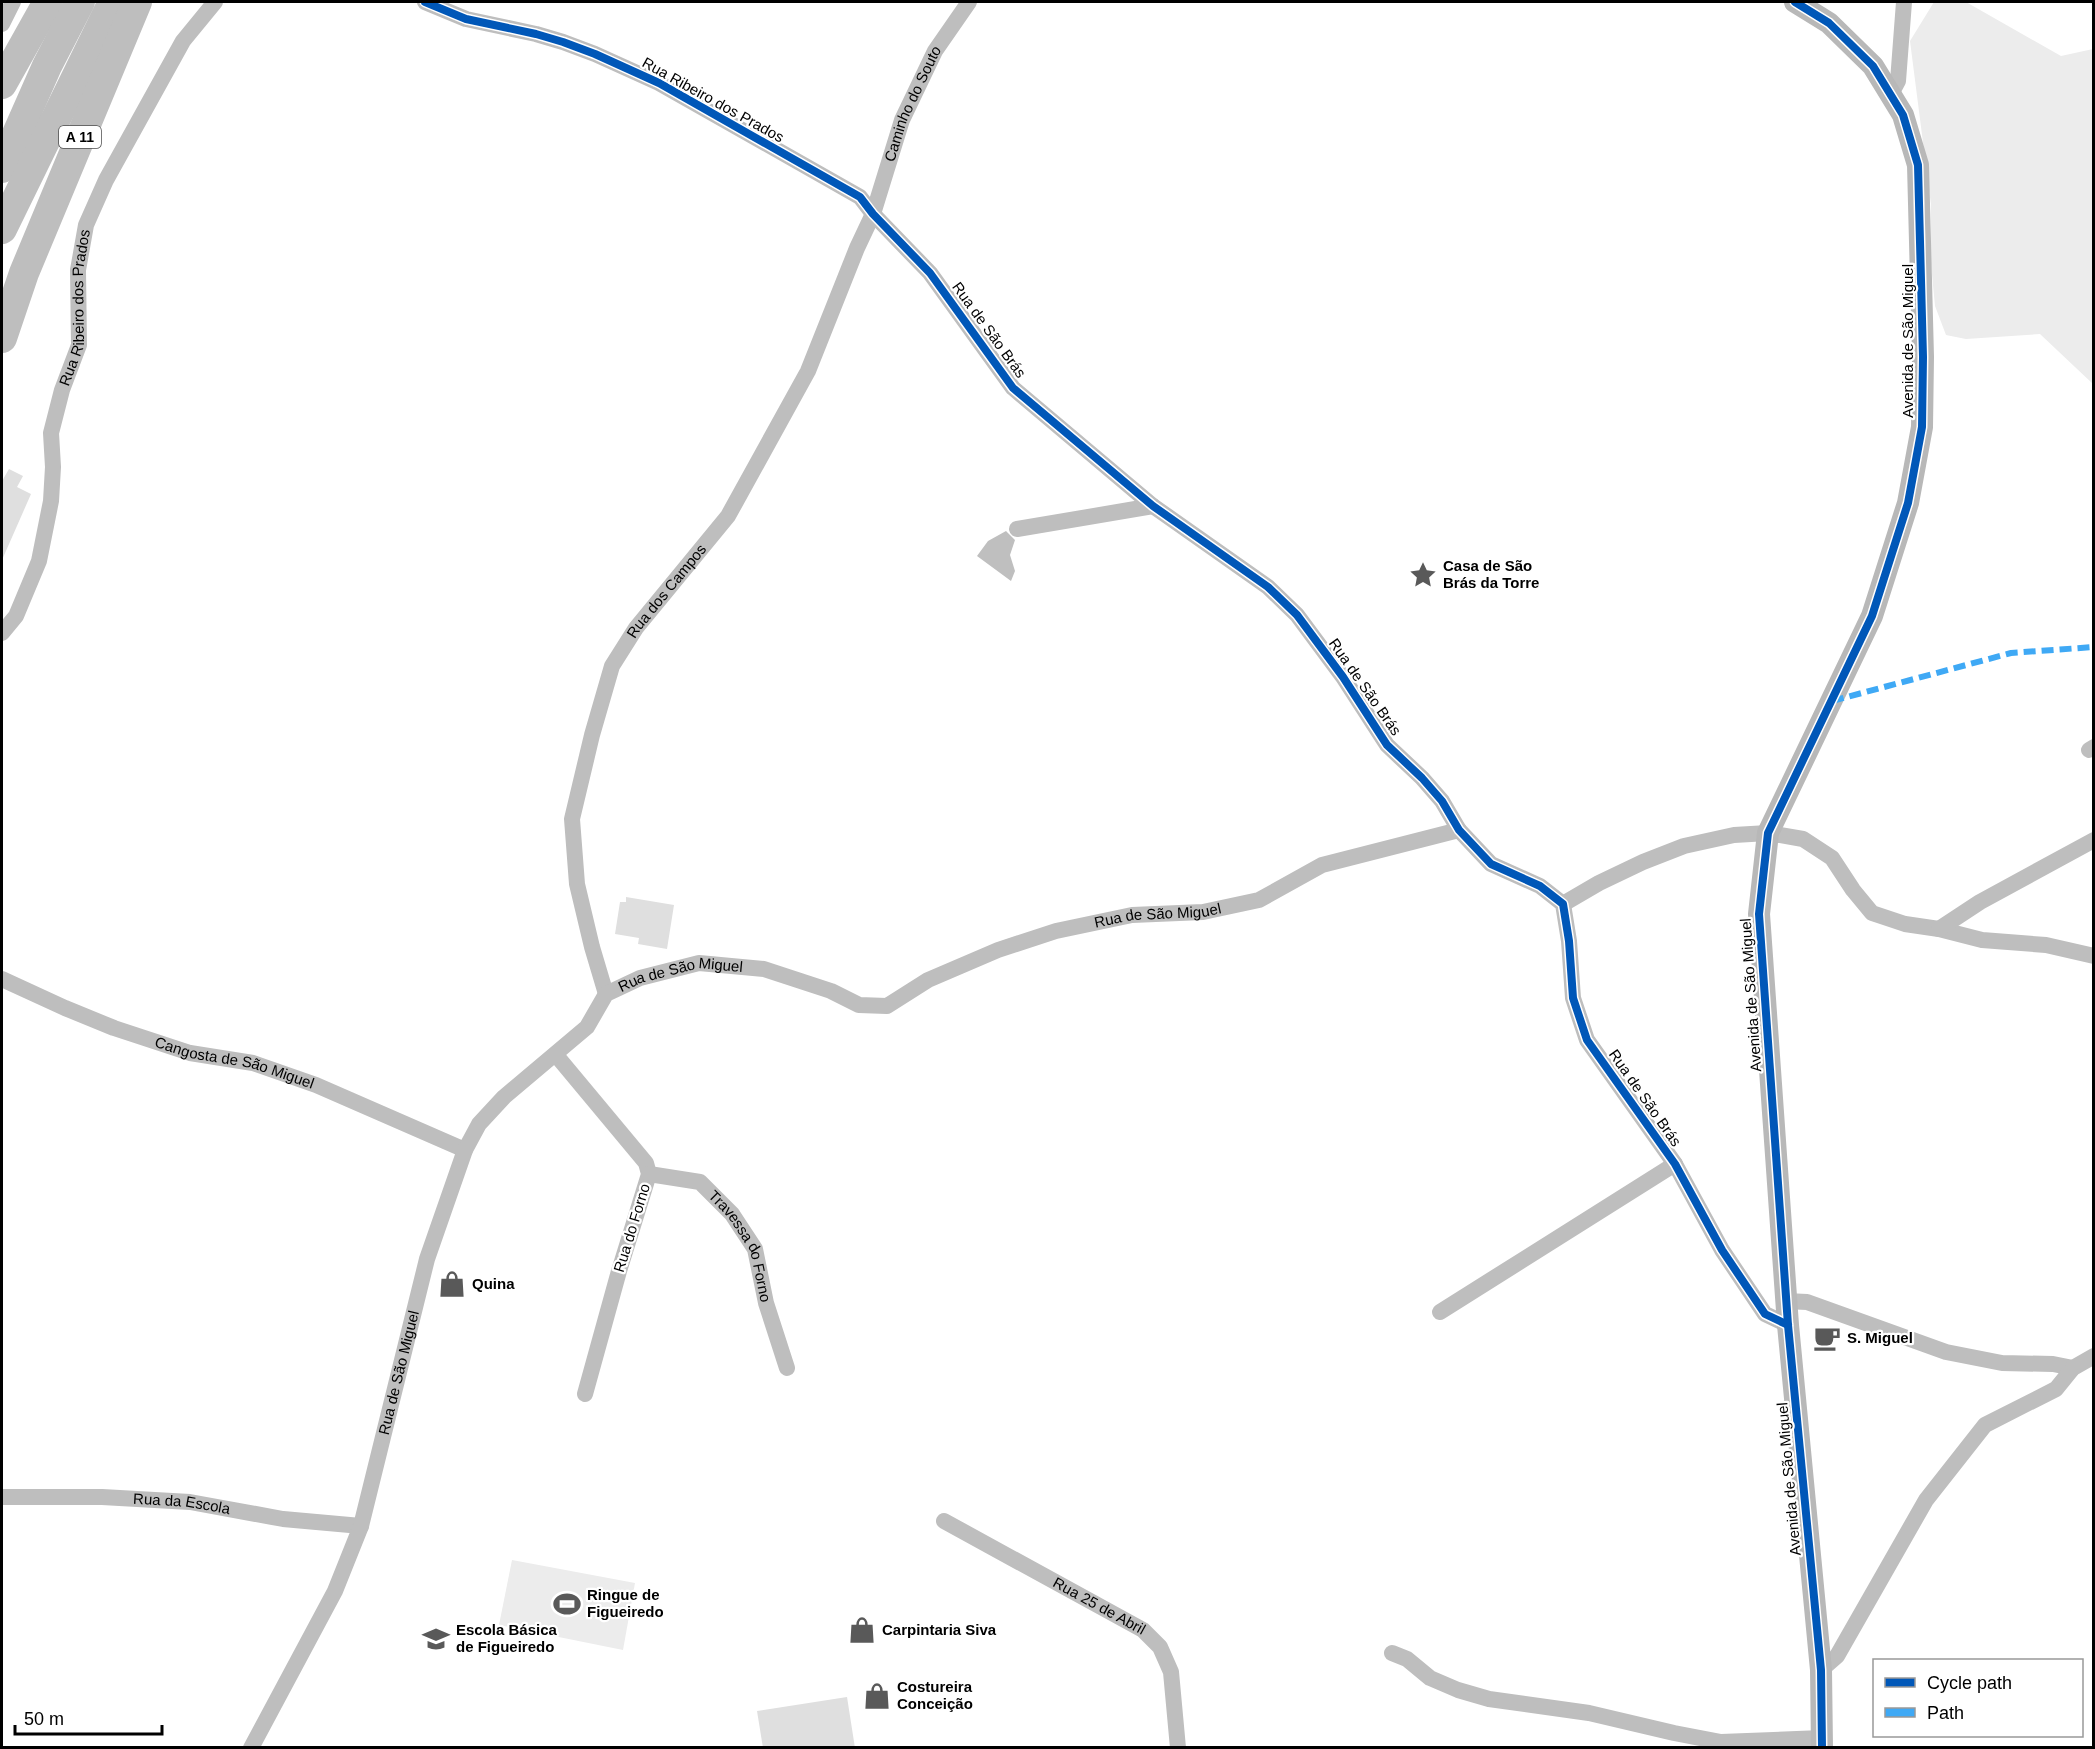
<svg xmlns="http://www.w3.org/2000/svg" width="2095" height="1749" viewBox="0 0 2095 1749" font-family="Helvetica,sans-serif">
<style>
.green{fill:#ececec}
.water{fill:#bfbfbf}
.building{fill:#dfdfdf}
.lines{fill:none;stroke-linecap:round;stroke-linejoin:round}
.street{stroke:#bebebe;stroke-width:16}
.secondary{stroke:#b8b8b8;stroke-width:22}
.highway{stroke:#bebebe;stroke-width:30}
.quiet{stroke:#3fa9f5;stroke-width:6;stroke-dasharray:12 6;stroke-linecap:butt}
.cycleway-casing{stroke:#fff;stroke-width:11}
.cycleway{stroke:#0057b8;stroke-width:8}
.labels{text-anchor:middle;stroke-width:4.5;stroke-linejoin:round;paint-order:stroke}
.shield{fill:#fff;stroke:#4c4c4c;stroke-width:1.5}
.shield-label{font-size:14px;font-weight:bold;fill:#000}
.street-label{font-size:15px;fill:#000;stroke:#fff}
.poi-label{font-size:15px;font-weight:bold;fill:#000;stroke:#fff;text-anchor:start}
</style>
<rect width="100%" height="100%" fill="#fff"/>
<!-- green -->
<g class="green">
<path d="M1934 2H1966L2061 56 2093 49V384L2040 334 1966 339 1946 335 1935 306 1931 264V205L1910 41Z"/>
<path d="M512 1560 635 1583 623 1650 499 1625Z"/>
</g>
<!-- water -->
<path class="water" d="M1006 531 1015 540 1010 555 1015 571 1011 581 977 556 988 541Z"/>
<!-- building -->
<g class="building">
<path d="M9 469 23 476 17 487 31 494 2 560V481Z"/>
<path d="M626 897 674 905 667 949 638 944 639 938 615 934 620 902H626Z"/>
<path d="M847 1697 855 1748H763L757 1711Z"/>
</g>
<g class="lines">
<!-- street -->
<g class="street">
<path d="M425 2 466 19 536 34 563 42 595 54 659 83 860 197 873 214 930 273 1013 388 1153 506 1268 587 1297 615 1343 677 1387 745 1422 778 1442 801 1459 830 1491 864 1540 886 1563 904 1569 941 1573 998 1587 1040 1675 1164 1722 1250 1765 1314 1788 1325"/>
<path d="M2 24 13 2"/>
<path d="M1891 94 1898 81 1904 2"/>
<path d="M1017 529 1153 506"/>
<path id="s1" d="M2 633 16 616 39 561 51 501 53 467 51 433 62 390 79 345 78 270 86 225 106 180 183 41 215 2"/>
<path d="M2089 750 2094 747"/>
<path d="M1563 904 1599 883 1643 862 1684 846 1734 835 1768 833 1803 839 1832 858 1853 890 1872 913 1905 924 1939 929 1982 940 2046 945 2094 956"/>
<path d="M1939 929 1980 902 2094 840"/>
<path id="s2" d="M2 979 65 1008 114 1028 190 1053 253 1063 316 1085 465 1150"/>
<path id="s3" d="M606 994 592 947 577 884 572 819 592 735 612 666 636 628 728 516 808 371 857 248 873 214 902 120 935 51 969 2"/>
<path d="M556 1055 646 1163 649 1174 619 1271 585 1394"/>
<path id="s4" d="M649 1174 700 1182 732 1214 755 1249 766 1303 787 1368"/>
<path d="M1786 1301 1807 1302 1946 1352 2002 1363 2053 1364 2073 1368"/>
<path d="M1440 1312 1675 1164"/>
<path id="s5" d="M2 1497H102L190 1502 283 1519 361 1526"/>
<path id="s6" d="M944 1521 1143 1630 1160 1647 1171 1672 1178 1748"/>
<path d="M1392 1653 1407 1659 1430 1678 1458 1690 1489 1699 1589 1713 1674 1733 1721 1742 1822 1738"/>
<path d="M1821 1670 1837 1656 1926 1500 1985 1425 2056 1389 2073 1368 2094 1356"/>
<path id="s7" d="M251 1748 335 1591 361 1526 427 1259 465 1150 479 1124 504 1097 587 1027 606 994 640 978 699 963 764 969 831 991 859 1005 887 1006 928 980 998 950 1056 931 1132 915 1203 912 1259 900 1322 865 1459 830"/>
</g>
<!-- secondary -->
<path class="secondary" d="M1795 2 1829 23 1873 66 1903 115 1918 165 1923 357 1922 427 1908 503 1872 616 1768 833 1759 914 1788 1325 1821 1670 1822 1748"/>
<!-- highway -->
<g class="highway">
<path d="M2 84 48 2"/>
<path d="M2 168 47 66 80 2"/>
<path d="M2 229 113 2"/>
<path d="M2 338 24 273 137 2"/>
</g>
<!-- quiet -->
<path class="quiet" d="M1832 701 2011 653 2094 647"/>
<defs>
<g id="cycleway">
<path d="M425 2 466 19 536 34 563 42 595 54 659 83 860 197 873 214 930 273 1013 388 1153 506 1268 587 1297 615 1343 677 1387 745 1422 778 1442 801 1459 830 1491 864 1540 886 1563 904 1569 941 1573 998 1587 1040 1675 1164 1722 1250 1765 1314 1788 1325"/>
<path d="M1795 2 1829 23 1873 66 1903 115 1918 165 1923 357 1922 427 1908 503 1872 616 1768 833 1759 914 1788 1325 1821 1670 1822 1748"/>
</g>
</defs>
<!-- cycleway casing -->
<use href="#cycleway" class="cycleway-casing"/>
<!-- cycleway -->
<use href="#cycleway" class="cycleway"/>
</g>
<!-- icons -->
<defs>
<symbol id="sight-bare" viewBox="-9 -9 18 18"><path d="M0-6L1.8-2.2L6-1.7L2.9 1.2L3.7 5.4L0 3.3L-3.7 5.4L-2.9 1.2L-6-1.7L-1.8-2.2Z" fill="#595959" stroke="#fff" stroke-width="2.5" paint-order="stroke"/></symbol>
<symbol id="shop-bare" viewBox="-9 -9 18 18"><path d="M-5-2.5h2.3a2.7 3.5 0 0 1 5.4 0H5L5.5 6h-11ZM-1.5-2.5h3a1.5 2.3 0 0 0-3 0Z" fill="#595959" stroke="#fff" stroke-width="2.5" paint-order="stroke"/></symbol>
<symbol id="cafe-bare" viewBox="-9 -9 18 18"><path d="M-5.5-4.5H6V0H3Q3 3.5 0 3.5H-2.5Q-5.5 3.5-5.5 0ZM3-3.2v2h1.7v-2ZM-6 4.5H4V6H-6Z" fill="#595959" stroke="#fff" stroke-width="2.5" paint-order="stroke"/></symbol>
<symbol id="stadium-bare" viewBox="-9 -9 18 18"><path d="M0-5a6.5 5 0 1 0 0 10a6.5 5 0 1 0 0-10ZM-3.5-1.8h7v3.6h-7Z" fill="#595959" stroke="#fff" stroke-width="2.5" paint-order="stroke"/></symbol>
<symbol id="school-bare" viewBox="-9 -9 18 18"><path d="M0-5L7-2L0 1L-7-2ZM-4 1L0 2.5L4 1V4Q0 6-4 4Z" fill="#595959" stroke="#fff" stroke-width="2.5" paint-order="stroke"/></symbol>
</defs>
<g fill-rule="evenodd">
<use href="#sight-bare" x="1404" y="556" width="38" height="38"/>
<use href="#shop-bare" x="433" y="1265" width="38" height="38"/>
<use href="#cafe-bare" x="1808" y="1319" width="38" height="38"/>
<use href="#stadium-bare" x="548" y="1585" width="38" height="38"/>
<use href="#shop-bare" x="843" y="1611" width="38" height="38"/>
<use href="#school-bare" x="417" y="1620" width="38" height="38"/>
<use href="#shop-bare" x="858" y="1677" width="38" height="38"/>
</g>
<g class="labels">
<!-- shield labels -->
<rect class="shield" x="59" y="126" width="42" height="22" rx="4.5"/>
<g class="shield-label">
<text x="80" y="142">A 11</text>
</g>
<!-- street labels -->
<g class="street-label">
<text transform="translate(713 100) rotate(29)" y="5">Rua Ribeiro dos Prados</text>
<text dy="5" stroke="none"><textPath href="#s3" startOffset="980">Caminho do Souto</textPath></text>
<text dy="5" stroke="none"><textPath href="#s1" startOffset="340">Rua Ribeiro dos Prados</textPath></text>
<text transform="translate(989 330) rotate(54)" y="5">Rua de São Brás</text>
<text transform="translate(1908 341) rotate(-90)" y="5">Avenida de São Miguel</text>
<text dy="5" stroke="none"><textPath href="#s3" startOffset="430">Rua dos Campos</textPath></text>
<text transform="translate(1365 687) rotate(55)" y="5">Rua de São Brás</text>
<text dy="5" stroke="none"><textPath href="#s7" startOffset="1434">Rua de São Miguel</textPath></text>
<text dy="5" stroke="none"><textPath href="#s7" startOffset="930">Rua de São Miguel</textPath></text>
<text transform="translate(1751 995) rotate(-94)" y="5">Avenida de São Miguel</text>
<text dy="5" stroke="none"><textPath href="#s2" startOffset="248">Cangosta de São Miguel</textPath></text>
<text transform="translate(1645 1098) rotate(55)" y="5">Rua de São Brás</text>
<text transform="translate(632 1228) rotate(-73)" y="5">Rua do Forno</text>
<text dy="5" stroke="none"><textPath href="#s4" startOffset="130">Travessa do Forno</textPath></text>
<text dy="5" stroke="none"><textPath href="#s7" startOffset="406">Rua de São Miguel</textPath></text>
<text transform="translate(1789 1479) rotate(-95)" y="5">Avenida de São Miguel</text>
<text dy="5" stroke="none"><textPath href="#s5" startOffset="180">Rua da Escola</textPath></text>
<text dy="5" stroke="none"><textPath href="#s6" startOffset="177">Rua 25 de Abril</textPath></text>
</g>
<!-- poi labels -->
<g class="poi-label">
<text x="1443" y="571">Casa de São<tspan x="1443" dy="17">Brás da Torre</tspan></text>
<text x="472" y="1289">Quina</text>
<text x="1847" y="1343">S. Miguel</text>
<text x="587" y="1600">Ringue de<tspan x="587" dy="17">Figueiredo</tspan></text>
<text x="456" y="1635">Escola Básica<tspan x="456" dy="17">de Figueiredo</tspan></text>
<text x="882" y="1635">Carpintaria Siva</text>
<text x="897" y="1692">Costureira<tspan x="897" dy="17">Conceição</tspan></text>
</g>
</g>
<!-- border -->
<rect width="2095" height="1749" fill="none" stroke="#000000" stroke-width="6"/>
<!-- legend -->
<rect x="1873" y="1659" width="210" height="78" fill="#ffffff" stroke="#999999" stroke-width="1.5"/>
<rect x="1885" y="1678" width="30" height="9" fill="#0057b8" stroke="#999999" stroke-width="1.5"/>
<text x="1927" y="1689" font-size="18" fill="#000000">Cycle path</text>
<rect x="1885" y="1708" width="30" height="9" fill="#3fa9f5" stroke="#999999" stroke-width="1.5"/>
<text x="1927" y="1719" font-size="18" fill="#000000">Path</text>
<!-- scale -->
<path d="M15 1725v9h147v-9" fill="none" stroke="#000000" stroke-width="3"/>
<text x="24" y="1725" font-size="18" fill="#000000" stroke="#ffffff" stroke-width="4.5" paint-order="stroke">50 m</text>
</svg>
